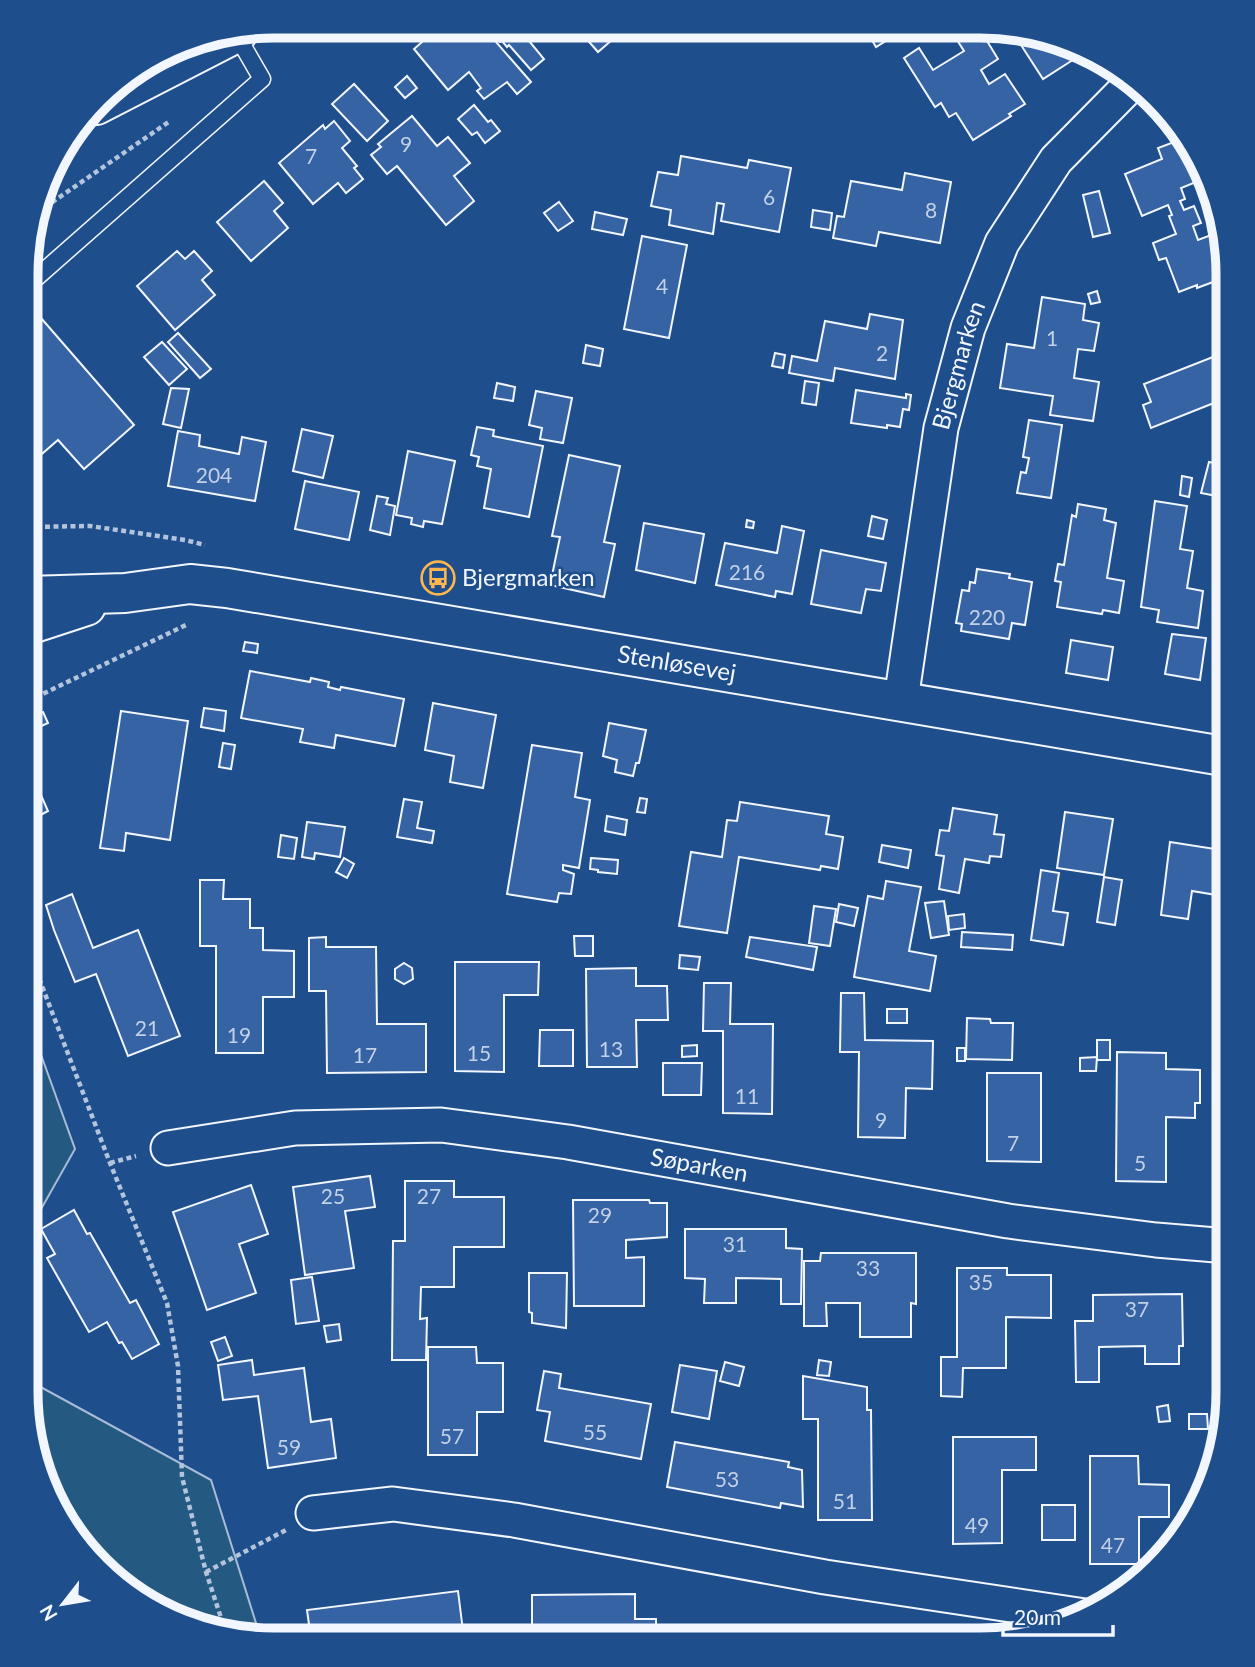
<svg xmlns="http://www.w3.org/2000/svg" width="1255" height="1667" viewBox="0 0 1255 1667" font-family="Lato,sans-serif">
<style>
.green{fill:#245a82;stroke:#a8bbd7;stroke-width:2}
.building{fill:#3563a3;stroke:#f2f6ff;stroke-width:2}
.lines{fill:none;stroke-linecap:round;stroke-linejoin:round}
.lane-casing{stroke:#f2f6ff;stroke-width:19}
.street-casing{stroke:#f2f6ff;stroke-width:37}
.secondary-casing{stroke:#f2f6ff;stroke-width:42}
.path{stroke:#b3c4dc;stroke-width:4.5;stroke-dasharray:5 3.5;stroke-linecap:butt}
.lane{stroke:#1f4e8c;stroke-width:16}
.street{stroke:#1f4e8c;stroke-width:33}
.secondary{stroke:#1f4e8c;stroke-width:38}
.labels{text-anchor:middle;stroke-width:5;stroke-linejoin:round;paint-order:stroke}
.number-label{font-size:21px;fill:#c3d1e8}
.street-label{font-size:24px;fill:#f2f6ff;stroke:#1f4e8c}
.poi-label{font-size:24px;fill:#f2f6ff;stroke:#1f4e8c;text-anchor:start}
.rim{fill:none;stroke:#f2f6ff;stroke-width:9}
</style>
<rect width="100%" height="100%" fill="#1f4e8c"/>
<!-- green -->
<g class="green">
<path d="M27 1016 75 1149 27 1234Z"/>
<path d="M26 1379 211 1480 261 1639H242L136 1599 52 1503 26 1393Z"/>
</g>
<!-- building -->
<g class="building">
<path d="M439 27H483L531 82 517 94 507 82 484 99 477 91 481 88 469 72 448 90 414 49Z"/>
<path d="M486 27H545L538 33 534 28 525 36 544 59 531 70 509 45 507 47 502 41 500 42Z"/>
<path d="M576 27H600L612 40 598 52Z"/>
<path d="M865 28H886L892 37 876 47Z"/>
<path d="M975 28H979L998 59 981 70 989 84 1005 74 1025 104 1009 114 1011 116 973 140 956 113 949 117 941 103 935 107 904 58 919 48 933 70 964 51 957 40Z"/>
<path d="M993 28H1009L997 36Z"/>
<path d="M1010 28H1014L1079 56 1043 79Z"/>
<path d="M407 76 417 88 405 98 395 87Z"/>
<path d="M354 84 388 121 367 141 332 104Z"/>
<path d="M474 105 488 122 491 120 500 131 485 143 477 132 472 135 458 119Z"/>
<path d="M412 116 437 146 448 137 470 163 454 176 474 201 446 225 397 166 387 174 371 155 381 147 378 144Z"/>
<path d="M334 121 350 141 342 148 357 166 354 168 363 179 346 193 338 183 313 204 279 163 323 125 325 129Z"/>
<path d="M1182 139 1203 164 1206 178 1181 188 1185 199 1180 201 1184 210 1194 206 1201 223 1193 226 1198 240 1219 232 1229 276 1197 288V285L1179 292 1166 258 1159 260 1153 243 1176 234 1169 216 1172 215 1168 205 1142 216 1125 174 1162 159 1158 148Z"/>
<path d="M681 156 747 168 749 160 791 168 779 232 721 221 724 204 717 203 713 234 669 225 671 210 651 206 658 172 678 175Z"/>
<path d="M905 173 951 182 940 243 879 232 876 246 833 238 837 216 844 217 851 181 902 190Z"/>
<path d="M264 181 283 203 274 211 288 228 251 261 217 222Z"/>
<path d="M1099 191 1110 233 1093 237 1083 195Z"/>
<path d="M559 202 573 221 558 231 544 213Z"/>
<path d="M813 210 832 213 830 230 811 227Z"/>
<path d="M595 212 627 219 623 235 592 229Z"/>
<path d="M642 236 687 245 669 338 624 329Z"/>
<path d="M177 251 185 259 194 251 212 271 202 280 215 295 175 330 137 286Z"/>
<path d="M1097 291 1100 302 1091 304 1088 294Z"/>
<path d="M1042 297 1085 304 1083 320 1099 323 1094 351 1078 349 1074 378 1099 382 1093 421 1050 415 1053 396 1000 388 1007 344 1034 348Z"/>
<path d="M870 314 903 320 895 379 835 368 833 381 789 373 792 356 817 361 825 321 867 329Z"/>
<path d="M41 318 134 425 84 469 58 440 28 466V329Z"/>
<path d="M178 333 211 369 200 378 168 342Z"/>
<path d="M162 342 187 369 169 385 144 357Z"/>
<path d="M586 345 603 349 600 366 583 363Z"/>
<path d="M775 353 785 355 783 368 772 366Z"/>
<path d="M1218 355 1220 358 1229 355V397L1151 428 1143 405 1151 402 1144 384Z"/>
<path d="M805 381 819 383 816 405 802 403Z"/>
<path d="M497 383 515 387 513 401 494 398Z"/>
<path d="M171 388 189 389 181 428 163 424Z"/>
<path d="M856 390 906 398V394L911 395 909 410 903 409 900 427 887 425V428L851 423Z"/>
<path d="M536 391 572 398 563 443 540 439 542 428 529 425Z"/>
<path d="M1029 420 1062 425 1051 498 1017 493 1021 472 1026 473 1029 458 1023 457Z"/>
<path d="M477 427 494 430 493 436 543 446 529 517 484 508 491 469 477 466 479 457 471 455Z"/>
<path d="M302 429 333 436 323 478 293 471Z"/>
<path d="M178 431 200 435 199 446 239 454 242 437 266 442 255 501 168 486Z"/>
<path d="M408 451 455 461 442 524 424 521 423 527 411 524 412 518 396 515Z"/>
<path d="M569 455 620 466 604 542 615 544 604 597 550 585 560 537 552 536Z"/>
<path d="M1209 462 1226 465 1224 476 1227 477 1222 497 1201 493Z"/>
<path d="M1182 476 1192 478 1189 497 1180 495Z"/>
<path d="M305 481 359 492 349 540 295 529Z"/>
<path d="M377 496 388 498 386 504 395 506 390 535 370 530Z"/>
<path d="M1155 501 1187 506 1180 549 1193 551 1187 588 1203 591 1198 628 1157 622 1159 610 1141 607Z"/>
<path d="M1078 504 1106 509 1104 520 1116 523 1107 578 1124 581 1119 613 1103 610 1102 614 1057 607 1061 582 1055 581 1058 564 1064 565 1072 515 1076 517Z"/>
<path d="M872 516 887 520 883 539 868 536Z"/>
<path d="M747 520 754 522 753 528 746 527Z"/>
<path d="M644 523 704 534 695 583 636 570Z"/>
<path d="M782 526 804 531 792 594 776 591 775 597 716 585 725 543 777 553Z"/>
<path d="M821 550 886 563 881 591 866 589 861 613 811 604Z"/>
<path d="M977 569 1010 574 1009 578 1032 582 1025 625 1012 623 1009 639 961 631 962 624 956 623 962 590 969 591 970 582 975 583Z"/>
<path d="M1227 601H1229V677L1215 675Z"/>
<path d="M1172 634 1206 638 1200 680 1165 674Z"/>
<path d="M1071 640 1113 647 1108 680 1066 673Z"/>
<path d="M245 642 258 644 257 653 243 651Z"/>
<path d="M250 671 310 682 311 678 329 682 328 687 340 690 341 687 404 699 395 746 336 735 334 748 300 742 303 729 241 718Z"/>
<path d="M433 703 496 715 483 788 450 782 454 756 425 750Z"/>
<path d="M204 708 226 711 224 731 201 727Z"/>
<path d="M121 711 188 721 170 840 126 833 124 851 100 848Z"/>
<path d="M43 712 48 723 33 730 28 719Z"/>
<path d="M609 723 646 730 639 763H636L633 776 615 772 617 760 603 756Z"/>
<path d="M223 743 235 745 231 769 219 767Z"/>
<path d="M532 745 582 753 575 797 590 800 579 868 563 865V870L574 874 571 894 559 893 557 902 507 894Z"/>
<path d="M40 793 48 811 35 818 27 799Z"/>
<path d="M640 798 647 799 645 813 637 812Z"/>
<path d="M404 799 422 802 417 828 434 831 432 843 397 837Z"/>
<path d="M740 802 829 816 826 834 843 837 838 869 821 866 820 870 739 857 727 933 679 926 691 852 722 857 727 820 737 821Z"/>
<path d="M953 808 997 815 994 834 1004 835 1001 857 990 856 989 863 965 859 959 893 939 889 944 856 936 855 940 830 949 831Z"/>
<path d="M1065 812 1113 819 1104 875 1057 868Z"/>
<path d="M607 816 627 820 625 835 605 831Z"/>
<path d="M307 822 345 827 340 857 315 853 314 859 302 857Z"/>
<path d="M281 835 297 838 294 859 278 857Z"/>
<path d="M1170 842 1228 851V897L1192 891 1188 919 1161 915Z"/>
<path d="M882 845 911 850 908 868 879 862Z"/>
<path d="M344 858 354 864 347 878 336 872Z"/>
<path d="M591 858 618 860 617 874 598 872V870L590 869Z"/>
<path d="M1041 870 1059 873 1053 911 1068 913 1063 945 1031 940Z"/>
<path d="M1104 877 1122 880 1115 925 1097 922Z"/>
<path d="M200 880H224L223 899H250V928H263V950L294 951V997H263V1053H216V946H200Z"/>
<path d="M886 881 921 887 909 951 936 956 930 991 854 977 868 896 883 899Z"/>
<path d="M72 894 93 948 138 930 180 1036 128 1056 96 974 75 982 54 930 46 905Z"/>
<path d="M944 901 949 935 931 938 925 903Z"/>
<path d="M839 904 858 908 854 926 836 922Z"/>
<path d="M814 906 836 909 830 946 809 943Z"/>
<path d="M964 914 965 928 949 930 948 916Z"/>
<path d="M962 932 1013 935 1012 950 961 947Z"/>
<path d="M574 936H593V956H575Z"/>
<path d="M326 937V947H376L377 1024H426V1072L327 1073 326 991H309V938Z"/>
<path d="M750 937 817 947 813 970 746 957Z"/>
<path d="M680 955 700 957 698 970 679 968Z"/>
<path d="M455 962H539L538 995H504V1072L455 1071Z"/>
<path d="M404 963 412 968 413 979 404 984 395 979V969Z"/>
<path d="M636 968V986H667L668 1020H636L637 1067H587L586 969Z"/>
<path d="M704 983H731L730 1024H773L772 1114 723 1113V1031H703Z"/>
<path d="M841 993H864L865 1040 933 1041 932 1089 906 1088 905 1138 858 1137 859 1052H840Z"/>
<rect x="887" y="1009" width="20" height="14"/>
<path d="M967 1018 990 1019 991 1023H1013L1012 1060 966 1059Z"/>
<path d="M540 1030H573V1066H539Z"/>
<rect x="1097" y="1040" width="13" height="20"/>
<path d="M697 1045V1056L682 1057V1046Z"/>
<rect x="957" y="1048" width="8" height="13"/>
<path d="M1117 1052 1166 1053V1069L1200 1070V1103H1195V1118L1166 1117V1182L1116 1181Z"/>
<path d="M1097 1057 1096 1071H1080V1058Z"/>
<path d="M663 1063H702L701 1095H663Z"/>
<path d="M987 1073H1041V1162L987 1161Z"/>
<path d="M370 1176 375 1207 345 1211 354 1268 305 1275 293 1187Z"/>
<path d="M405 1181H454V1197H504V1247H454V1287H421L420 1319 427 1318 426 1360H392L393 1241H405Z"/>
<path d="M251 1185 268 1234 239 1244 256 1293 207 1310 173 1212Z"/>
<path d="M573 1200H649L650 1203H667V1237L626 1240V1258L644 1257V1306H574Z"/>
<path d="M74 1210 87 1234 90 1233 130 1303 136 1300 159 1344 132 1359 122 1342 119 1343 107 1322 89 1332 47 1258 55 1254 41 1229Z"/>
<path d="M685 1229H786V1248L802 1249 801 1304H781V1279L736 1278V1303H704L705 1279 685 1278Z"/>
<path d="M821 1253H916V1304L911 1303V1337H860V1303H826L827 1326H804V1261H820Z"/>
<path d="M957 1268H1007V1275H1051V1318L1006 1317V1368H963L962 1397 941 1396V1357H957Z"/>
<path d="M529 1273H567L566 1328 532 1323V1313L529 1312Z"/>
<path d="M312 1277 319 1321 296 1324 291 1280Z"/>
<path d="M1182 1294 1183 1346H1179V1364H1145V1346L1099 1347V1382H1076L1075 1321H1093V1295Z"/>
<path d="M1226 1309H1228V1361L1226 1362Z"/>
<path d="M339 1324 341 1340 327 1342 324 1326Z"/>
<path d="M225 1337 232 1356 218 1361 211 1342Z"/>
<path d="M428 1347H476L477 1363H503V1412H477V1455H428Z"/>
<path d="M252 1360 254 1375 304 1368 311 1422 331 1419 336 1458 268 1468 258 1396 223 1400 218 1365Z"/>
<path d="M819 1360 831 1362 829 1376 817 1375Z"/>
<path d="M725 1362 744 1367 739 1386 720 1381Z"/>
<path d="M680 1365 717 1371 709 1419 672 1412Z"/>
<path d="M544 1371 561 1374 559 1388 651 1404 641 1459 545 1441 550 1412 537 1410Z"/>
<path d="M803 1376 867 1387V1410H871L872 1520H818V1419H803Z"/>
<path d="M1217 1379H1227V1395L1217 1396Z"/>
<path d="M1168 1405 1170 1421 1159 1422 1157 1407Z"/>
<path d="M1189 1414H1207L1208 1429H1189Z"/>
<path d="M953 1437H1036V1470H1002V1543L953 1544Z"/>
<path d="M1210 1438H1219L1210 1460Z"/>
<path d="M675 1442 789 1462 788 1467 802 1470 803 1507 781 1503 780 1508 667 1487Z"/>
<path d="M1090 1456H1138L1139 1484 1169 1485V1517H1139V1564H1090Z"/>
<rect x="1042" y="1505" width="33" height="35"/>
<path d="M1179 1521H1190L1187 1531 1179 1538Z"/>
<path d="M458 1591 464 1639H311L307 1610Z"/>
<path d="M635 1594V1619H656V1640L532 1639V1595Z"/>
<rect x="771" y="1629" width="21" height="11"/>
<rect x="668" y="1630" width="51" height="10"/>
<path d="M813 1638 862 1639V1640H813Z"/>
</g>
<g class="lines">
<defs>
<path id="lane" d="M28 285 262 79 236 34"/>
<g id="street">
<path id="s1" d="M901 700 941 428 968 328 1002 243 1056 160 1134 81"/>
<path id="s2" d="M168 1148 295 1128 441 1125 568 1142 1008 1221 1156 1240 1228 1246"/>
<path d="M313 1513 393 1504 514 1520 825 1577 1085 1616"/>
</g>
<g id="secondary">
<path d="M96 105 238 32"/>
<path id="s3" d="M28 596 125 593 190 584 227 588 1229 757"/>
<path d="M28 625 86 606"/>
</g>
</defs>
<!-- lane casing -->
<use href="#lane" class="lane-casing"/>
<!-- street casing -->
<use href="#street" class="street-casing"/>
<!-- secondary casing -->
<use href="#secondary" class="secondary-casing"/>
<!-- path -->
<g class="path">
<path d="M38 212 170 121"/>
<path d="M28 527 90 526 185 540 205 545"/>
<path d="M28 701 188 624"/>
<path d="M27 947 110 1163 167 1303 178 1366 182 1477 206 1572 226 1633"/>
<path d="M110 1163 136 1156"/>
<path d="M206 1572 286 1530"/>
</g>
<!-- lane -->
<use href="#lane" class="lane"/>
<!-- street -->
<use href="#street" class="street"/>
<!-- secondary -->
<use href="#secondary" class="secondary"/>
</g>
<!-- icons -->
<defs>
<symbol id="bus-ring" viewBox="-11 -11 22 22"><circle r="9.5" fill="#1f4e8c" stroke="#ffb74d" stroke-width="1.5"/><path d="M-5-6H5V4H4V6H2V4H-2V6H-4V4H-5ZM-3.5-4V0h7V-4ZM-3.5 1.2v1.5H-2V1.2ZM2 1.2v1.5H3.5V1.2Z" fill="#ffb74d"/></symbol>
</defs>
<g fill-rule="evenodd">
<use href="#bus-ring" x="419" y="559" width="38" height="38"/>
</g>
<g class="labels">
<!-- number labels -->
<g class="number-label">
<text x="406" y="152">9</text>
<text x="311" y="164">7</text>
<text x="769" y="205">6</text>
<text x="931" y="218">8</text>
<text x="662" y="294">4</text>
<text x="1052" y="346">1</text>
<text x="882" y="361">2</text>
<text x="214" y="483">204</text>
<text x="747" y="580">216</text>
<text x="987" y="625">220</text>
<text x="147" y="1036">21</text>
<text x="239" y="1043">19</text>
<text x="611" y="1057">13</text>
<text x="479" y="1061">15</text>
<text x="365" y="1063">17</text>
<text x="747" y="1104">11</text>
<text x="881" y="1128">9</text>
<text x="1013" y="1151">7</text>
<text x="1140" y="1171">5</text>
<text x="333" y="1204">25</text>
<text x="429" y="1204">27</text>
<text x="600" y="1223">29</text>
<text x="735" y="1252">31</text>
<text x="868" y="1276">33</text>
<text x="981" y="1290">35</text>
<text x="1137" y="1317">37</text>
<text x="595" y="1440">55</text>
<text x="452" y="1444">57</text>
<text x="289" y="1455">59</text>
<text x="727" y="1487">53</text>
<text x="845" y="1509">51</text>
<text x="977" y="1533">49</text>
<text x="1113" y="1553">47</text>
</g>
<!-- street labels -->
<g class="street-label">
<text dy="8" stroke="none"><textPath href="#s1" startOffset="340">Bjergmarken</textPath></text>
<text dy="8" stroke="none"><textPath href="#s3" startOffset="656">Stenløsevej</textPath></text>
<text dy="8" stroke="none"><textPath href="#s2" startOffset="536">Søparken</textPath></text>
</g>
<!-- poi labels -->
<g class="poi-label">
<text x="462" y="586">Bjergmarken</text>
</g>
</g>
<!-- crop -->
<path d="M0 0H1255V1667H0ZM274 38H980A236 236 0 0 1 1216 274V1392A236 236 0 0 1 980 1628H274A236 236 0 0 1 38 1392V274A236 236 0 0 1 274 38Z" fill="#1f4e8c" fill-rule="evenodd"/>
<path class="rim" d="M274 38H980A236 236 0 0 1 1216 274V1392A236 236 0 0 1 980 1628H274A236 236 0 0 1 38 1392V274A236 236 0 0 1 274 38Z"/>
<!-- north arrow -->
<g transform="translate(63 1604) rotate(239)" stroke="#1f4e8c" stroke-width="5" paint-order="stroke">
<path d="M0-5L12 26L0 18L-12 26Z" fill="#f2f6ff"/>
<text y="-10" font-size="19" font-weight="bold" text-anchor="middle" fill="#f2f6ff">N</text>
</g>
<!-- scale -->
<path d="M1003 1625v10h110v-10" fill="none" stroke="#f2f6ff" stroke-width="3.5"/>
<text x="1014" y="1625" font-size="21" fill="#f2f6ff" stroke="#1f4e8c" stroke-width="5" paint-order="stroke">20 m</text>
</svg>
